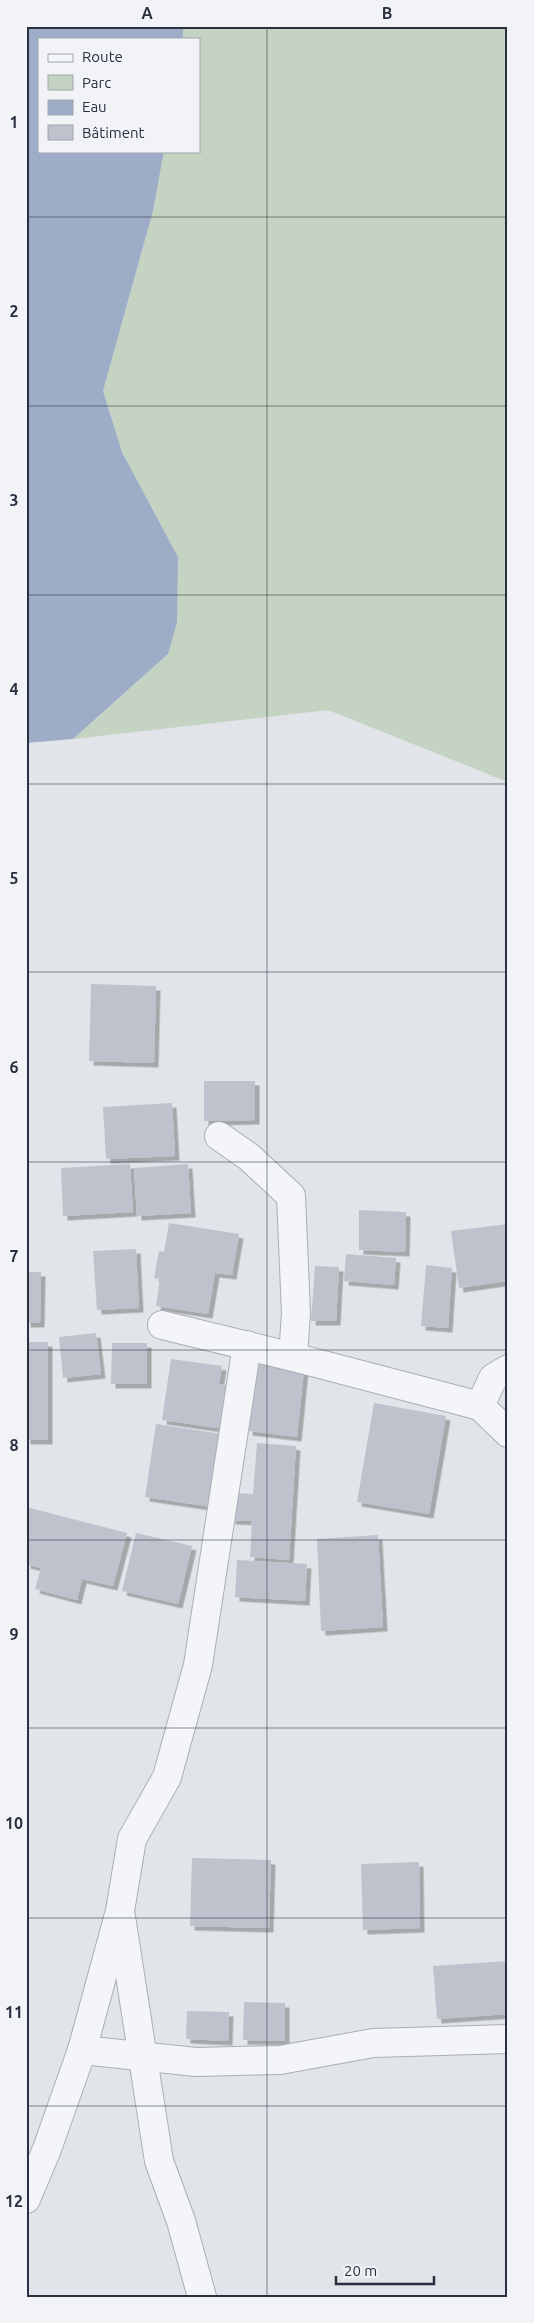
<svg xmlns="http://www.w3.org/2000/svg" width="534" height="2323" viewBox="0 0 534 2323" font-family="Ubuntu,sans-serif">
<style>
.green{fill:#c5d3c3}
.water{fill:#9eadc7}
.building{fill:#bfc2cc;filter:url(#shadow)}
.lines{fill:none;stroke-linecap:round;stroke-linejoin:round}
.minor-casing{stroke:#aaaeb6;stroke-width:30}
.minor{stroke:#f4f5f8;stroke-width:28}
.grid{fill:none;stroke:#2a3040;stroke-width:1;stroke-opacity:0.55}
.neatline{fill:none;stroke:#2a3040;stroke-width:2}
.grid-label{font-size:16px;text-anchor:middle;font-weight:bold;fill:#2a3040}
</style>
<defs>
<filter id="shadow"><feDropShadow dx="4.5" dy="4.5" stdDeviation="0" flood-color="#0004"/></filter>
</defs>
<rect width="100%" height="100%" fill="#e1e4e9"/>
<!-- green -->
<path class="green" d="M183 26H508V782L328 710 73 739 168 654 178 557 122 452 103 391 153 211 164 151H199V39H183Z"/>
<!-- water -->
<path class="water" d="M26 26H183V39H39V151H164L153 211 103 391 122 452 178 557 177 622 168 654 73 739 26 743Z"/>
<!-- building -->
<g class="building">
<path d="M91 984 156 986 154 1063 89 1061Z"/>
<path d="M204 1081H255V1120L204 1121Z"/>
<path d="M172 1103 175 1156 106 1159 103 1107Z"/>
<path d="M130 1164 133 1212 63 1216 61 1168Z"/>
<path d="M188 1164 191 1213 137 1216 134 1168Z"/>
<path d="M359 1210 406 1212 405 1252 359 1250Z"/>
<path d="M169 1223 239 1234 232 1275 215 1273 208 1314 156 1306 160 1279 154 1278 159 1251 164 1252Z"/>
<path d="M508 1224V1281L459 1288 451 1231Z"/>
<path d="M136 1249 139 1308 97 1310 93 1251Z"/>
<path d="M346 1254 396 1258 394 1285 344 1281Z"/>
<path d="M426 1265 452 1268 448 1328 421 1326Z"/>
<path d="M315 1266 339 1267 336 1321H311Z"/>
<path d="M26 1272H41L40 1323H26Z"/>
<path d="M96 1333 101 1374 63 1378 59 1337Z"/>
<rect x="26" y="1342" width="22" height="98"/>
<path d="M112 1343H147V1384H111Z"/>
<path d="M171 1359 222 1366 219 1384 231 1386 225 1429 162 1420Z"/>
<path d="M255 1364 304 1369 297 1437 248 1431Z"/>
<path d="M374 1403 446 1416 429 1514 357 1502Z"/>
<path d="M156 1424 222 1434 212 1507 145 1497Z"/>
<path d="M257 1443 296 1446 289 1560 250 1557 252 1521 231 1520 233 1493 253 1494Z"/>
<path d="M26 1507 127 1533 113 1586 82 1579 77 1600 35 1589 41 1568 26 1564Z"/>
<path d="M136 1533 192 1546 178 1604 122 1591Z"/>
<path d="M378 1535 383 1627 321 1631 317 1539Z"/>
<path d="M237 1560 307 1564 305 1601 235 1597Z"/>
<path d="M192 1858 271 1860 269 1928 190 1926Z"/>
<path d="M419 1862 420 1928 363 1930 361 1864Z"/>
<path d="M508 1961V2014L437 2019 433 1966Z"/>
<path d="M244 2002 285 2003V2041L243 2040Z"/>
<path d="M187 2011 229 2012 228 2041 186 2039Z"/>
</g>
<g class="lines">
<defs>
<g id="minor">
<path d="M219 1136 249 1157 291 1196 296 1313 293 1357"/>
<path d="M162 1325 293 1357 480 1406"/>
<path d="M508 1369 493 1378 480 1406 508 1433"/>
<path d="M121 1917 159 2161 181 2221 202 2297"/>
<path d="M82 2050 196 2062 280 2060 373 2043 508 2039"/>
<path d="M26 2199 47 2149 82 2050 120 1911 132 1839 167 1777 198 1665 247 1345"/>
</g>
</defs>
<!-- minor casing -->
<use href="#minor" class="minor-casing"/>
<!-- minor -->
<use href="#minor" class="minor"/>
</g>
<!-- grid -->
<path class="grid" d="M267 26V2297M26 217H508M26 406H508M26 595H508M26 784H508M26 972H508M26 1162H508M26 1350H508M26 1540H508M26 1728H508M26 1918H508M26 2106H508"/>
<!-- border -->
<rect width="534" height="2323" fill="none" stroke="#f1f3f7" stroke-width="55"/>
<!-- legend -->
<rect x="38" y="38" width="162" height="115" fill="#f1f3f7" stroke="#a1a5ae"/>
<rect x="48" y="54" width="25" height="8" fill="#f4f5f8" stroke="#a1a5ae"/>
<text x="82" y="62" font-size="15" fill="#2a3040">Route</text>
<rect x="48" y="75" width="25" height="15" fill="#c5d3c3" stroke="#a1a5ae"/>
<text x="82" y="88" font-size="15" fill="#2a3040">Parc</text>
<rect x="48" y="100" width="25" height="15" fill="#9eadc7" stroke="#a1a5ae"/>
<text x="82" y="112" font-size="15" fill="#2a3040">Eau</text>
<rect x="48" y="125" width="25" height="15" fill="#bfc2cc" stroke="#a1a5ae"/>
<text x="82" y="138" font-size="15" fill="#2a3040">Bâtiment</text>
<!-- scale -->
<path d="M336 2276v8h98v-8" fill="none" stroke="#2a3040" stroke-width="2.5"/>
<text x="344" y="2276" font-size="15" fill="#2a3040" stroke="#f1f3f7" stroke-width="4" paint-order="stroke">20 m</text>
<rect x="28" y="28" width="478" height="2268" class="neatline"/>
<g class="grid-label">
<text x="147" y="19">A</text>
<text x="387" y="19">B</text>
<text x="14" y="128">1</text>
<text x="14" y="317">2</text>
<text x="14" y="506">3</text>
<text x="14" y="695">4</text>
<text x="14" y="884">5</text>
<text x="14" y="1073">6</text>
<text x="14" y="1262">7</text>
<text x="14" y="1451">8</text>
<text x="14" y="1640">9</text>
<text x="14" y="1829">10</text>
<text x="14" y="2018">11</text>
<text x="14" y="2207">12</text>
</g>
</svg>
